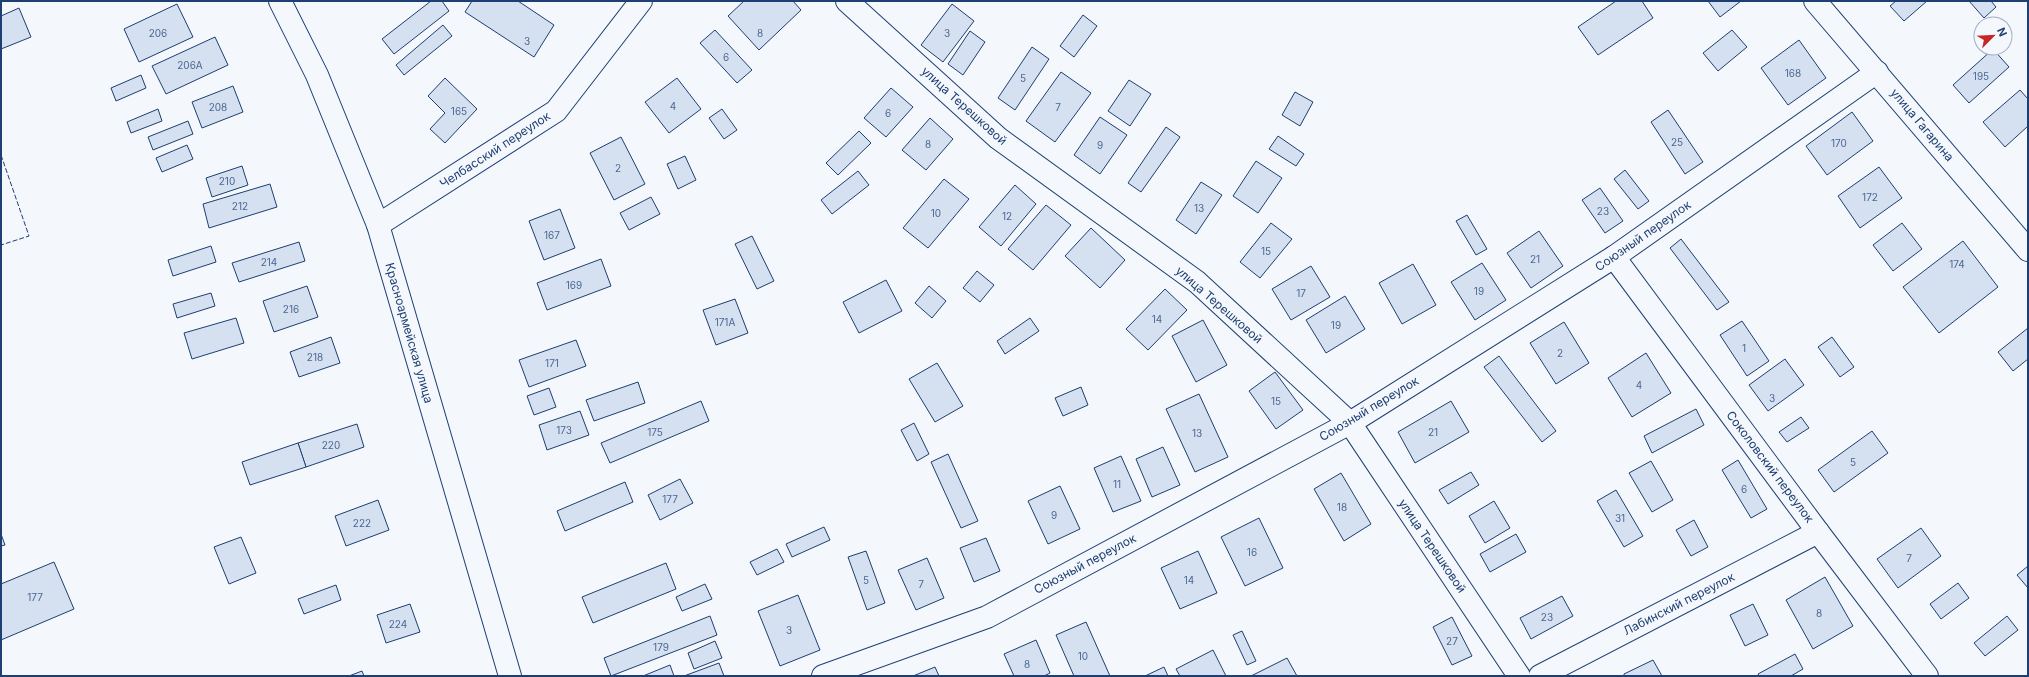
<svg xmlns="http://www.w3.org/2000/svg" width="2029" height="677" viewBox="0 0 2029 677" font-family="Inter,sans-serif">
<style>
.building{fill:#d5e0f0;stroke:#1d3f73}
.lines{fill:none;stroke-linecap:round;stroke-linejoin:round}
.minor-casing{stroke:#1d3f73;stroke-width:24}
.minor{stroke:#f4f7fb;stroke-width:22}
.fence{stroke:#1d3f73;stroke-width:1;stroke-dasharray:5 2;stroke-linecap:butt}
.labels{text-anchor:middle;stroke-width:3;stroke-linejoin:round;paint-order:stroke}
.number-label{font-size:10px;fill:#4b6792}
.street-label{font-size:12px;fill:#1d3f73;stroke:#f4f7fb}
</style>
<rect width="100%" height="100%" fill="#f4f7fb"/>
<!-- building -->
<g class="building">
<path d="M431 1H442L449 11 394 54 382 39Z"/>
<path d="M472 1H518L554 25 534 57 465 12Z"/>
<path d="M744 1H793L801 10 759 50 728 16Z"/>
<path d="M1616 1H1642L1653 18 1598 55 1578 27Z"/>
<path d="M1708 1H1741L1720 17Z"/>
<path d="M1896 1H1927L1904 21 1890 6Z"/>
<path d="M1969 1H1991L1996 7 1984 18Z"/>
<path d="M177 4 193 37 139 62 124 29Z"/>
<path d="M952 4 974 21 943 62 921 45Z"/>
<path d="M19 8 31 37 1 49V16Z"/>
<path d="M1083 15 1097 26 1074 57 1060 46Z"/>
<path d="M443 25 452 36 404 75 396 65Z"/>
<path d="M715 30 752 70 737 83 700 43Z"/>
<path d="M1732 30 1747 47 1718 71 1703 53Z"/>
<path d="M970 31 985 42 963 75 948 64Z"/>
<path d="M215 37 228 65 166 94 152 66Z"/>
<path d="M1799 40 1826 78 1788 105 1761 68Z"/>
<path d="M1032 47 1049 59 1015 110 998 98Z"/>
<path d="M1993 49 2009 67 1969 103 1953 85Z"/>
<path d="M1061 72 1091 93 1055 142 1026 121Z"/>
<path d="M141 75 146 88 116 101 111 88Z"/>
<path d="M445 78 477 109 445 143 430 129 445 113 428 96Z"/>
<path d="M677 78 701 109 669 133 645 102Z"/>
<path d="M1129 80 1151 94 1130 126 1108 111Z"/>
<path d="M233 86 243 112 202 128 192 102Z"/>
<path d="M891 88 913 107 886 137 864 118Z"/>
<path d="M2020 90 2028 99V126L2005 147 1983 122Z"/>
<path d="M1295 92 1313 102 1300 126 1282 115Z"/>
<path d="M158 109 162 121 131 133 127 122Z"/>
<path d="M722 109 737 130 724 139 709 118Z"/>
<path d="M1668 110 1703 162 1685 174 1651 122Z"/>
<path d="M1852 112 1873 141 1827 175 1806 146Z"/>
<path d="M1100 117 1127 135 1100 174 1074 155Z"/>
<path d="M930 118 953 139 926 170 902 150Z"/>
<path d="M188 121 193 134 153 150 148 137Z"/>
<path d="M1166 127 1180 137 1141 192 1128 183Z"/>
<path d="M859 131 871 143 838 175 826 163Z"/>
<path d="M1278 136 1304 154 1296 166 1269 149Z"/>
<path d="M621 137 645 184 614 200 590 153Z"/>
<path d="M187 145 193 159 162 172 156 158Z"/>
<path d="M685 156 696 180 678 189 667 164Z"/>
<path d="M1256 161 1282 178 1258 213 1233 196Z"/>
<path d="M242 166 248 185 212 197 206 178Z"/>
<path d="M1879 167 1902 198 1860 228 1838 196Z"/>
<path d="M1625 170 1649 201 1638 209 1614 179Z"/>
<path d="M858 171 869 185 832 214 821 200Z"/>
<path d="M944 179 969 199 928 248 903 228Z"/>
<path d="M1201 182 1222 195 1196 234 1176 220Z"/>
<path d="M270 184 277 207 209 228 203 204Z"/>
<path d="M1015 185 1036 204 1001 246 979 227Z"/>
<path d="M1600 188 1623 221 1605 233 1582 200Z"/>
<path d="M651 197 660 214 629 230 620 213Z"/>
<path d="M1046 205 1071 225 1033 270 1008 249Z"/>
<path d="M560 209 575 248 544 260 529 221Z"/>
<path d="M1467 215 1487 249 1476 255 1456 221Z"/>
<path d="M1271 223 1292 239 1260 278 1240 262Z"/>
<path d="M1902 223 1922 249 1893 271 1873 245Z"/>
<path d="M1091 228 1125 260 1100 288 1065 256Z"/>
<path d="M1539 231 1563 266 1531 288 1507 253Z"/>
<path d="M752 236 774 281 757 289 735 244Z"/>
<path d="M1681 239 1729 302 1717 310 1670 248Z"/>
<path d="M1963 241 1998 287 1939 333 1903 287Z"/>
<path d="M299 242 305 261 239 282 232 263Z"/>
<path d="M211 246 216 262 173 276 168 260Z"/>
<path d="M601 259 611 286 547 310 537 283Z"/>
<path d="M1482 263 1506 300 1475 320 1451 282Z"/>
<path d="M1413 264 1436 305 1402 324 1379 283Z"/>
<path d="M1311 266 1330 297 1291 320 1272 289Z"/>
<path d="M977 271 994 285 980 302 963 288Z"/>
<path d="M886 280 902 311 859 333 843 302Z"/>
<path d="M307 286 318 317 274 332 263 301Z"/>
<path d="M929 286 946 301 932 318 915 303Z"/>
<path d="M1165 289 1187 310 1148 350 1126 329Z"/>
<path d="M211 293 215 306 177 318 173 304Z"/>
<path d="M1345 296 1365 329 1326 353 1306 320Z"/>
<path d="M735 299 748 333 716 345 703 310Z"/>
<path d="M236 318 244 343 192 359 184 333Z"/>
<path d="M1030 318 1039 331 1005 354 997 341Z"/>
<path d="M1203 320 1227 365 1196 382 1172 336Z"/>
<path d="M1742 321 1769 361 1747 376 1720 335Z"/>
<path d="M1564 322 1589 363 1556 384 1530 343Z"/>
<path d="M2028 328V359L2013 371 1998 352Z"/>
<path d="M331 337 340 363 299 377 290 352Z"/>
<path d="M1832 337 1854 367 1840 377 1818 347Z"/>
<path d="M576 340 586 366 529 387 519 360Z"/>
<path d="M1646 353 1671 393 1632 417 1608 378Z"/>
<path d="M1499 356 1556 431 1542 442 1484 367Z"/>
<path d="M1785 359 1804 385 1768 411 1749 385Z"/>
<path d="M937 363 963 406 935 422 909 379Z"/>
<path d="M1275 372 1303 410 1276 429 1249 391Z"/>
<path d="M638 382 645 403 594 421 586 400Z"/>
<path d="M1081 387 1088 405 1063 416 1055 398Z"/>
<path d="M549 388 556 407 534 415 527 396Z"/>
<path d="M1199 394 1228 457 1195 472 1166 409Z"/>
<path d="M701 401 709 421 610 463 601 443Z"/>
<path d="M1451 401 1469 432 1415 463 1398 432Z"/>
<path d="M1696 409 1704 425 1652 453 1644 436Z"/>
<path d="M580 411 589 435 547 450 539 425Z"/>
<path d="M1801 417 1809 428 1787 442 1779 432Z"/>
<path d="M914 423 929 454 917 461 901 430Z"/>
<path d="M357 424 364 447 306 467 298 443Z"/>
<path d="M1872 431 1888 453 1834 492 1818 470Z"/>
<path d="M298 443 306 467 250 485 242 462Z"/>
<path d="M1163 447 1180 485 1152 497 1136 459Z"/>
<path d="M948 454 978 521 961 528 931 462Z"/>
<path d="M1121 456 1141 501 1113 512 1094 468Z"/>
<path d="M1738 460 1767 509 1751 518 1722 470Z"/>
<path d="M1651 461 1673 500 1652 512 1629 473Z"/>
<path d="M1471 472 1479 485 1448 504 1439 490Z"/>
<path d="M1341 473 1371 524 1344 541 1314 489Z"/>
<path d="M680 479 693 503 660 520 648 495Z"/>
<path d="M625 482 633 502 565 531 557 511Z"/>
<path d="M1060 486 1080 529 1048 544 1028 501Z"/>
<path d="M1616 490 1643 536 1624 547 1597 501Z"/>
<path d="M378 500 389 530 346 546 335 516Z"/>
<path d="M1494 501 1510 528 1485 543 1469 516Z"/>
<path d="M1259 518 1283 568 1245 586 1221 537Z"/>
<path d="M1694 520 1708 547 1691 556 1676 530Z"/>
<path d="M824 527 830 540 792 557 786 544Z"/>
<path d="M1921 528 1941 556 1898 588 1877 559Z"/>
<path d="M1 534 5 545 1 546Z"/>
<path d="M1516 534 1526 552 1490 572 1480 554Z"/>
<path d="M241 537 256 573 229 584 214 547Z"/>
<path d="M986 538 1000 571 974 582 960 548Z"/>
<path d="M777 549 784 562 757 575 750 562Z"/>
<path d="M866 551 885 603 867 610 848 557Z"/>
<path d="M1198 551 1217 593 1180 609 1161 568Z"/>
<path d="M927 558 944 598 916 610 898 570Z"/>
<path d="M54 562 74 609 1 640V584Z"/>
<path d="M666 563 676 589 593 623 582 597Z"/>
<path d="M2028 566V588L2017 575Z"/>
<path d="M1825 577 1853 626 1813 649 1786 600Z"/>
<path d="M1958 583 1969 598 1941 619 1930 604Z"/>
<path d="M705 584 712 599 682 611 676 597Z"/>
<path d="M336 585 341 600 304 614 298 599Z"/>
<path d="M798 595 820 650 780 666 758 611Z"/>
<path d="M1562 596 1573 616 1531 639 1520 618Z"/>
<path d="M410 604 420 632 386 643 377 615Z"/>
<path d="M1753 604 1768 635 1745 646 1730 615Z"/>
<path d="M710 616 717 635 611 676 604 658Z"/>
<path d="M2007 616 2018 630 1985 656 1974 643Z"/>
<path d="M1452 617 1472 656 1452 665 1433 627Z"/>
<path d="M1086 622 1110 676H1074L1056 635Z"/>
<path d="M1242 631 1256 661 1247 665 1233 635Z"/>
<path d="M1036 640 1050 673 1044 676H1014L1004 654Z"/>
<path d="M715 641 722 658 694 669 688 653Z"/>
<path d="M1213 650 1226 676H1180L1176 669Z"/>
<path d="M1795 654 1803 669 1791 676H1759L1758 674Z"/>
<path d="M1287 658 1297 676H1251Z"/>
<path d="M1653 660 1662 676H1624V674Z"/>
<path d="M719 663 724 676H684Z"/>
<path d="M670 665 674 676H643Z"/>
<path d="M935 667 939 676H913Z"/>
<path d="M1164 667 1168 676H1145Z"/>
<path d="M362 671 364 676H349Z"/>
</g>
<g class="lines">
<defs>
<g id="minor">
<path d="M280 1 317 75 378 225 510 676"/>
<path d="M847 1 998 138 1197 282 1350 423 1519 676"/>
<path d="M1815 1 2028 250"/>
<path d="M378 225 556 111 641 1"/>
<path d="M1614 257 1818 532 1927 676"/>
<path d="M823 676 987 617 1350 423 1614 257 1877 72"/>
<path d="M1540 676 1818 532"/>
</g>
</defs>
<!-- minor casing -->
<use href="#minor" class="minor-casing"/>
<!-- minor -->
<use href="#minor" class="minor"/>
<!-- fence -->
<path class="fence" d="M1 155 29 236 1 245"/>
</g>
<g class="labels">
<!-- number labels -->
<g class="number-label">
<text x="158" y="37">206</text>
<text x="760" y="37">8</text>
<text x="947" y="37">3</text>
<text x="527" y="45">3</text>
<text x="726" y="61">6</text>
<text x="190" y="69">206А</text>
<text x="1793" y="77">168</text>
<text x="1981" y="80">195</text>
<text x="1023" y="82">5</text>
<text x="673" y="110">4</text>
<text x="218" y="111">208</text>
<text x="1058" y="111">7</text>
<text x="459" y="115">165</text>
<text x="888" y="117">6</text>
<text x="1677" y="146">25</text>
<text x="1839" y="147">170</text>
<text x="928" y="148">8</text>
<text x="1100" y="149">9</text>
<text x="618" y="172">2</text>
<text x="227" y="185">210</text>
<text x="1870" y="201">172</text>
<text x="240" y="210">212</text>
<text x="1199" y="212">13</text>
<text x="1603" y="215">23</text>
<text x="936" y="217">10</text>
<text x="1007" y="220">12</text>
<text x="552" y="239">167</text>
<text x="1266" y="255">15</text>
<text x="1535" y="263">21</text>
<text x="269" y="266">214</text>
<text x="1957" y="268">174</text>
<text x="574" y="289">169</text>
<text x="1479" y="295">19</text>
<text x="1301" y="297">17</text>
<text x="291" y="313">216</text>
<text x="1157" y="323">14</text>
<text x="725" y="326">171А</text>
<text x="1336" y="329">19</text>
<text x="1744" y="352">1</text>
<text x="1560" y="357">2</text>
<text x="315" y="361">218</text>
<text x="552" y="367">171</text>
<text x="1639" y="389">4</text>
<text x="1772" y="402">3</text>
<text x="1276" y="405">15</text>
<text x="564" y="434">173</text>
<text x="655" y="436">175</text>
<text x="1433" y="436">21</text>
<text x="1197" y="437">13</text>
<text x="331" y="449">220</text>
<text x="1853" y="466">5</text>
<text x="1117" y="488">11</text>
<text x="1744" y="493">6</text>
<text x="670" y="503">177</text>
<text x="1342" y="511">18</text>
<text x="1054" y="519">9</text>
<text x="1620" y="522">31</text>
<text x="362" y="527">222</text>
<text x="1252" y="556">16</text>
<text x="1909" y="562">7</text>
<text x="866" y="584">5</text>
<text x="1189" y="584">14</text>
<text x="921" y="588">7</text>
<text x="35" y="601">177</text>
<text x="1819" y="617">8</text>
<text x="1547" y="621">23</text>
<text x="398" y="628">224</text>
<text x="789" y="634">3</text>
<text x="1452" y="645">27</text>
<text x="661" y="651">179</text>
<text x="1083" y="660">10</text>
<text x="1027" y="668">8</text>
</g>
<!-- street labels -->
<g class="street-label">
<text transform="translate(964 106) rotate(42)" y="4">улица Терешковой</text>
<text transform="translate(1922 125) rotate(50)" y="4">улица Гагарина</text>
<text transform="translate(495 150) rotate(-33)" y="4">Челбасский переулок</text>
<text transform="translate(1643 236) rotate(-35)" y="4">Союзный переулок</text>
<text transform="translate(1219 305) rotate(41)" y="4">улица Терешковой</text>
<text transform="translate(409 333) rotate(74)" y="4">Красноармейская улица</text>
<text transform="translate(1369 409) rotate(-31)" y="4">Союзный переулок</text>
<text transform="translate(1770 467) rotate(53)" y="4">Соколовский переулок</text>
<text transform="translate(1432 546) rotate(56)" y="4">улица Терешковой</text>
<text transform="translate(1085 564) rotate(-28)" y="4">Союзный переулок</text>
<text transform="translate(1679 604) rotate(-27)" y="4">Лабинский переулок</text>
</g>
</g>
<!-- border -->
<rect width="2029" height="677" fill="none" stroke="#1d3f73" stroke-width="4"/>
<!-- north arrow -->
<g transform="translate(1993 36) rotate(66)"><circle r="19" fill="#f4f7fb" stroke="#9eadc5"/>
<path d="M0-3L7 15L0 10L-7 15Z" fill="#c62828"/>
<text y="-6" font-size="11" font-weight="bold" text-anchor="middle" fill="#1d3f73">N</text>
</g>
</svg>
